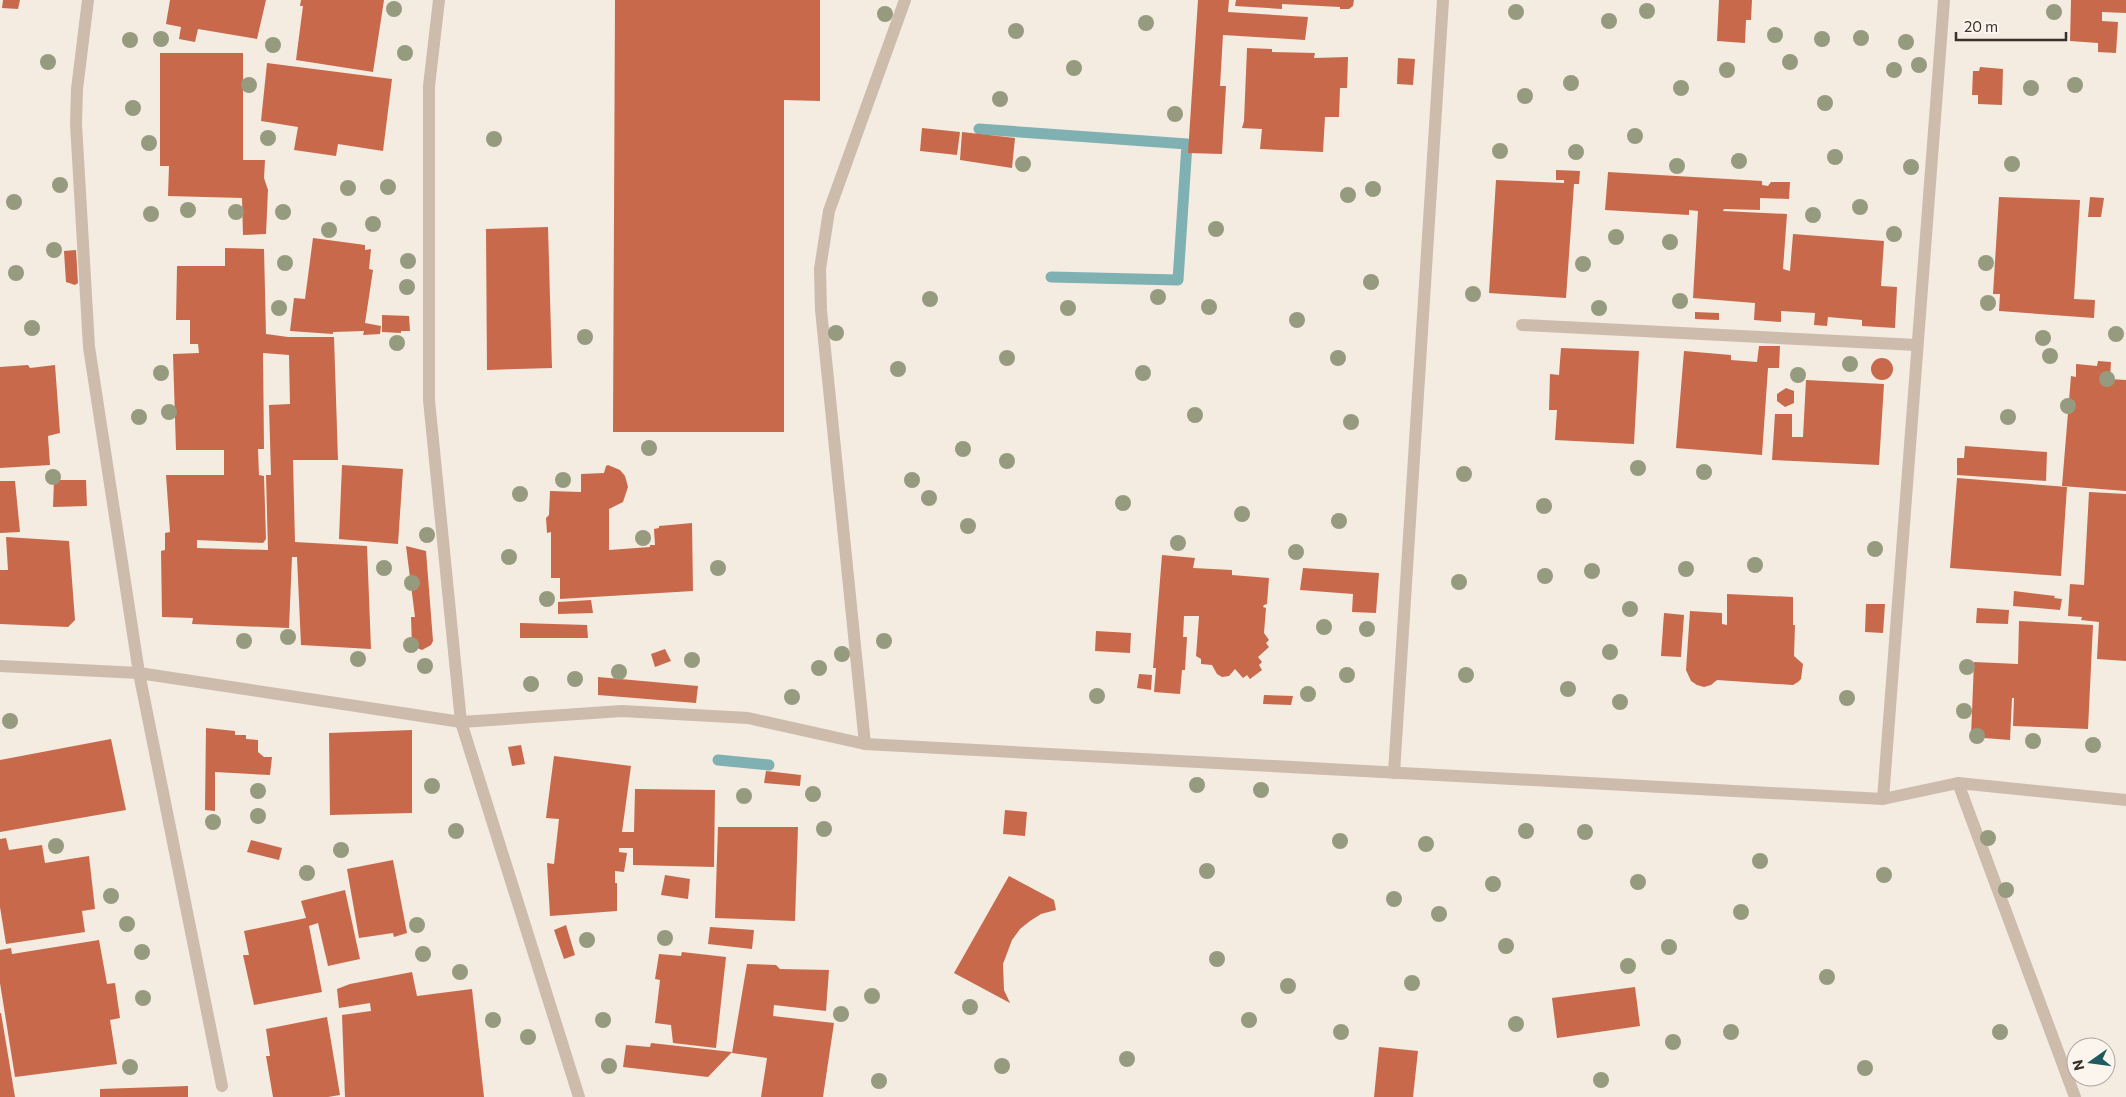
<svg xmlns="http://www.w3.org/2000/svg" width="2126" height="1097" viewBox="0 0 2126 1097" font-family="Commissioner,sans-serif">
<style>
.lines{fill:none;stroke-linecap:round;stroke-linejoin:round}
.stream{stroke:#7fb0b2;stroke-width:11}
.building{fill:#c8694b;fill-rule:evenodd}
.street{stroke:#cdbbac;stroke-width:12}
.tree{fill:#969b7f}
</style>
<rect width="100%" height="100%" fill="#f4ebe1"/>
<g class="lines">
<!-- stream -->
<g class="stream">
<path d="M979 129 1187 144 1178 280 1051 277"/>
<path d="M718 760 769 765"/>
</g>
</g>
<!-- building -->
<g class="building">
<path d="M3 0H20L18 9 2 8Z"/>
<path d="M170 0H266L257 39 198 29 195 42 179 39 181 27 166 24Z"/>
<path d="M301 0H384L373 72 296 60 303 6H300Z"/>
<path d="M615 0H820V101L784 100V432H613Z"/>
<path d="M1198 0H1229L1228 12 1308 17 1305 40 1223 35 1220 86H1226L1222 154 1188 153Z"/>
<path d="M1236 0H1354L1353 6 1349 9H1340V7L1282 4V9L1235 6Z"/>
<path d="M1719 0H1752L1751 20H1746L1745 43 1717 41Z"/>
<path d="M2071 0H2126V13L2102 12V21L2118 22 2116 53 2098 52V43L2070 41Z"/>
<path d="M1247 48 1272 49V52L1315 53 1314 58 1348 57 1347 88H1340L1339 117H1325L1323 152 1260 149 1262 129 1242 128 1244 121Z"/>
<path d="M160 53H243V160H265L264 178 268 190 266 234 243 235 242 198 168 196 169 166H160Z"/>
<path d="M1398 58 1415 59 1413 85 1397 84Z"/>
<path d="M267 63 392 79 383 151 338 144 336 156 294 150 298 127 261 121Z"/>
<path d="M1980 67 2003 69 2002 105 1978 104V95H1972L1973 71H1979Z"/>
<path d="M922 128 960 132 957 155 920 151Z"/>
<path d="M962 132 1015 138 1012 168 960 160Z"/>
<path d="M1556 170 1580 171 1579 184H1574L1566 298 1489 293 1496 180 1564 183V180H1556Z"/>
<path d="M1608 172 1762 181V185L1768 186 1771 182H1790L1789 199 1760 198V210L1724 209 1723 211 1787 214 1783 269 1790 271 1793 234 1884 241 1881 286 1897 287 1895 328 1862 326V320L1828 317 1827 326 1814 325 1815 313 1781 311V322L1754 320 1755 303 1693 298 1698 211 1689 210V215L1605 210Z"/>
<path d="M1999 197 2080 200 2074 299 2095 300 2094 318 1999 311 2000 294H1993Z"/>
<path d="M2090 197 2104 198 2101 217H2088Z"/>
<path d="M548 227 552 368 487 370 486 229Z"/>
<path d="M313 238 365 245V250L371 249 369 269 373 270 365 323 381 326 380 334 363 335 364 331 333 332V334L290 331 294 298 305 299Z"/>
<path d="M225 248 264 249 266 334 288 337H334L338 460H293L295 542 367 546 371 649 301 645 297 557H292L289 628 192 624 193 618 162 617 161 551 165 550V533L170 532 166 475H224V450H176L173 354 199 353 198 344H190V320H176L177 266H225ZM263 353 289 355 290 404 269 405 271 475H266L268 550 197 548V540L263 543 266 539 264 476 259 475 258 449H264Z"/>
<path d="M76 250 78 283 75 285 66 282 64 251Z"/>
<path d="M1695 312 1719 313V320L1695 319Z"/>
<path d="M382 315 409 316 410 331H401V333L382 332Z"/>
<path d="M1759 346H1780L1779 368H1768L1762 455 1676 448 1684 351 1731 355V360L1757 362Z"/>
<path d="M1561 348 1639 351 1634 444 1555 440 1557 410H1549L1550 374 1559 375Z"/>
<circle cx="1882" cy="369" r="11"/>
<path d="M2098 361 2111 362 2110 379 2126 380V491L2062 486 2071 376 2076 377V364L2097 366Z"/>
<path d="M28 365 30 368 55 365 60 433 48 436 50 465 0 468V367Z"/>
<path d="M1806 380 1884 384 1879 465 1772 460 1775 414H1792V437H1803Z"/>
<path d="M1786 388 1794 391V403L1785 407 1777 401V394Z"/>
<path d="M1965 446 2047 452 2046 481 1957 475V458H1964Z"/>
<path d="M342 465 403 469 398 544 339 539Z"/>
<path d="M608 465 620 470 625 476 628 487 623 502 609 509V550L650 547V545H655L654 529 659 528V526L692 523 693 591 560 599V578H551V532L547 533 546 518 549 515 550 491 581 492V474L604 473 606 466Z"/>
<path d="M1957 478 2067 487 2061 576 1950 568Z"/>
<path d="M54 480H86L87 506 53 507Z"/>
<path d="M0 481H15L20 532 0 533Z"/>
<path d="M2089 492 2126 494V661L2097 659 2099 622 2081 620 2082 617 2068 616 2070 584 2084 585Z"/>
<path d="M6 537 69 541 75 620 68 627 0 624V570H8Z"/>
<path d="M406 546 426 551 433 641 431 645 422 650 412 646 411 617H415Z"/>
<path d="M1162 555 1195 558 1193 568 1232 570V575L1269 578 1267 604 1264 605 1263 607 1266 608 1264 633 1269 640 1266 643 1269 647 1258 657 1262 662 1259 665 1262 670 1250 679 1247 675 1243 678 1235 669 1229 676 1222 677 1217 674 1212 665 1201 664V659L1196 656 1199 616H1184L1183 637H1187L1185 670H1182L1180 694 1154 692 1156 668H1153Z"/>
<path d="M1303 568 1379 573 1376 613 1352 612 1353 594 1300 590Z"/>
<path d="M2014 591 2055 596 2054 598 2062 599 2060 610 2013 606Z"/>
<path d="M1727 594 1793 597V625H1795L1794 656 1803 664 1801 679 1798 682 1793 685 1717 680 1711 685 1704 687 1697 685 1691 681 1686 670 1690 611 1722 613V624L1727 625Z"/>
<path d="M591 600 593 613 558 614V602Z"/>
<path d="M1866 604H1885L1883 633 1865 632Z"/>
<path d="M1977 608 2009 610 2008 624 1976 623Z"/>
<path d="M1664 613 1684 615 1681 657 1661 656Z"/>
<path d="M2019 621 2093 625 2088 729 2013 726 2014 698H2012L2010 740 1971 737 1974 662 2018 664Z"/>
<path d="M520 623 587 625 588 638H520Z"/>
<path d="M1096 631 1131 633 1130 653 1095 651Z"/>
<path d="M665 649 671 661 655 667 651 654Z"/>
<path d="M1139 674 1152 675 1151 690 1137 688Z"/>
<path d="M598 677 698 686 696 703 598 695Z"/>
<path d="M1264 695 1293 696 1291 705 1263 704Z"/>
<path d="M206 728 235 731V735H246V739L258 740V752L264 757H272L270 775 215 772V811L205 810Z"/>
<path d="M412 730V813L330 815 329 733Z"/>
<path d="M111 739 126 810 0 832V760Z"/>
<path d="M521 745 525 764 512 766 508 747Z"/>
<path d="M554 756 631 766 622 832H634L635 789 715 790 714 867 633 865V848H619V852L611 851 627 853 624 872 615 871V883H617V911L550 916 547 863 554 864 559 819 546 818Z"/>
<path d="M766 771 801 775 800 786 764 783Z"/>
<path d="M1005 810 1027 812 1025 836 1003 834Z"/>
<path d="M718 827H798L795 921 715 918Z"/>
<path d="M6 838 9 850 42 845 45 863 89 856 95 909 82 911 85 932 6 944 0 907V839Z"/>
<path d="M251 840 282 848 279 860 247 852Z"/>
<path d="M393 860 407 933 394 937 393 933 359 938 347 869Z"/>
<path d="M665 875 690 879 688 899 661 895Z"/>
<path d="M1009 876 1054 900 1056 910 1041 914 1030 921 1020 929 1012 940 1003 964 1004 990 1010 1003 954 973Z"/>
<path d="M345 890 360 959 328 966 318 923 309 926 322 992 254 1005 243 955H249L244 931 306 918 301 901Z"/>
<path d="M566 925 575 955 564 959 554 930Z"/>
<path d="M710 927 754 930 752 949 708 944Z"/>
<path d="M99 940 107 984 115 983 120 1018 110 1020 117 1064 15 1077 0 983V950L11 948 12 954Z"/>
<path d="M682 952 726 957 716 1048 673 1043 671 1025 655 1023 660 980 655 979 659 954 681 956Z"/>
<path d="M747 964 776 965 780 969 829 970 826 1011 774 1005 773 1016 834 1023 823 1097H761L767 1058 732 1053Z"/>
<path d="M412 972 417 996 472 989 484 1097H345L342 1015 371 1011 370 1003 339 1008 337 989 350 984Z"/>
<path d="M1635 987 1640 1026 1557 1038 1552 998Z"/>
<path d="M0 1013H1L15 1097H0Z"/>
<path d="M327 1017 340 1095 328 1097H273L266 1056H270L266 1029Z"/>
<path d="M651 1043 732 1052 708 1077 623 1067 626 1045 650 1047Z"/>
<path d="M1379 1047 1418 1051 1413 1097H1374Z"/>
<path d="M188 1086V1097H100V1089Z"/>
</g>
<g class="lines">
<!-- street -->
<g class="street">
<path d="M88 0 77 89 76 124 89 347 139 673 222 1086"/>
<path d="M439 0 429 86V400L461 722 579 1097"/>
<path d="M1522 325 1917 345"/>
<path d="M0 666 139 673 461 722 622 711 748 718 865 744 1883 799 1958 783 2126 800"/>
<path d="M865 744 821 310 820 269 829 211 905 0"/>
<path d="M1394 773 1443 0"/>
<path d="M1958 783 2075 1097"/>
<path d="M1883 799 1944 0"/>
</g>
</g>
<!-- trees -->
<g class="tree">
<circle cx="394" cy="9" r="8"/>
<circle cx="1647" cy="11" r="8"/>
<circle cx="1516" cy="12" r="8"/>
<circle cx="2054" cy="12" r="8"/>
<circle cx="885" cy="14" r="8"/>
<circle cx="1609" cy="21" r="8"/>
<circle cx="1146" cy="23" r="8"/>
<circle cx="1016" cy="31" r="8"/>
<circle cx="1775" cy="35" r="8"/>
<circle cx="1861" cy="38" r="8"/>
<circle cx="161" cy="39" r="8"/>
<circle cx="1822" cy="39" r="8"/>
<circle cx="130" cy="40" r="8"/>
<circle cx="1906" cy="42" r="8"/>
<circle cx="273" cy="45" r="8"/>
<circle cx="405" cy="53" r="8"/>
<circle cx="48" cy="62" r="8"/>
<circle cx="1790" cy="62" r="8"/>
<circle cx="1919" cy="65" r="8"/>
<circle cx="1074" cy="68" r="8"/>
<circle cx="1727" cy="70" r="8"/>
<circle cx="1894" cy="70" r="8"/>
<circle cx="1571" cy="83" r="8"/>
<circle cx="249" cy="85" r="8"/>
<circle cx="2075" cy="85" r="8"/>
<circle cx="1681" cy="88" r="8"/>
<circle cx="2031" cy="88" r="8"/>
<circle cx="1525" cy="96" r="8"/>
<circle cx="1000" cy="99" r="8"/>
<circle cx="1825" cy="103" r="8"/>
<circle cx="133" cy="108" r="8"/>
<circle cx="1175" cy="114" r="8"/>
<circle cx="1635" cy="136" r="8"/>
<circle cx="268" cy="138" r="8"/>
<circle cx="494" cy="139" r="8"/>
<circle cx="149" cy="143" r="8"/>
<circle cx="1500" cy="151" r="8"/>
<circle cx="1576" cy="152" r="8"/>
<circle cx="1835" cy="157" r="8"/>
<circle cx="1739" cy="161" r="8"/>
<circle cx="1023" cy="164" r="8"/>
<circle cx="2012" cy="164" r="8"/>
<circle cx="1677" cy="166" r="8"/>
<circle cx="1911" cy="167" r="8"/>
<circle cx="60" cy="185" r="8"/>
<circle cx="388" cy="187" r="8"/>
<circle cx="348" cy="188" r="8"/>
<circle cx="1373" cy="189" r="8"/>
<circle cx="1348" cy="195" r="8"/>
<circle cx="14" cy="202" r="8"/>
<circle cx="1860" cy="207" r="8"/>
<circle cx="188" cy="210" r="8"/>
<circle cx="236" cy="212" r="8"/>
<circle cx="283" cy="212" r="8"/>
<circle cx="151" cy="214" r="8"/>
<circle cx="1813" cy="215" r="8"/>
<circle cx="373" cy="224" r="8"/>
<circle cx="1216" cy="229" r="8"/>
<circle cx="329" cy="230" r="8"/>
<circle cx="1894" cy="234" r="8"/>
<circle cx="1616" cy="237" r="8"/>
<circle cx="1670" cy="242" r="8"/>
<circle cx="54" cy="250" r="8"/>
<circle cx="408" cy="261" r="8"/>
<circle cx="285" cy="263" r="8"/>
<circle cx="1986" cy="263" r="8"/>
<circle cx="1583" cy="264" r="8"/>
<circle cx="16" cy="273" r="8"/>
<circle cx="1371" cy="282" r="8"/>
<circle cx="407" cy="287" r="8"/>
<circle cx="1473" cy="294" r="8"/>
<circle cx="1158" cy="297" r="8"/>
<circle cx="930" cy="299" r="8"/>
<circle cx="1680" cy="301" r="8"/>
<circle cx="1988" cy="303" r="8"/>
<circle cx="1209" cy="307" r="8"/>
<circle cx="279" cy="308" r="8"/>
<circle cx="1068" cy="308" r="8"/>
<circle cx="1599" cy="308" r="8"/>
<circle cx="1297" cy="320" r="8"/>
<circle cx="32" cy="328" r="8"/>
<circle cx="836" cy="333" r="8"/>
<circle cx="2116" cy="334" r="8"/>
<circle cx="585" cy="337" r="8"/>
<circle cx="2043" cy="338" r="8"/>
<circle cx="397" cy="343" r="8"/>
<circle cx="2050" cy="356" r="8"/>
<circle cx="1007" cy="358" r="8"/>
<circle cx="1338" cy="358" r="8"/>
<circle cx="1850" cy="364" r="8"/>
<circle cx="898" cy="369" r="8"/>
<circle cx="161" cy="373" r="8"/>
<circle cx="1143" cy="373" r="8"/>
<circle cx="1798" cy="375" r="8"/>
<circle cx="2107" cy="379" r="8"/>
<circle cx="2068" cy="406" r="8"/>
<circle cx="169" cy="412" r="8"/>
<circle cx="1195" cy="415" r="8"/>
<circle cx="139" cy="417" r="8"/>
<circle cx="2008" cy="417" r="8"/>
<circle cx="1351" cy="422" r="8"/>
<circle cx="649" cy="448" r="8"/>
<circle cx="963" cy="449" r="8"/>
<circle cx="1007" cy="461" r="8"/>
<circle cx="1638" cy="468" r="8"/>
<circle cx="1704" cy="472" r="8"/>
<circle cx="1464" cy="474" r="8"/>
<circle cx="53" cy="477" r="8"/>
<circle cx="563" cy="480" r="8"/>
<circle cx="912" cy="480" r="8"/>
<circle cx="520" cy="494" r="8"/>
<circle cx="929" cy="498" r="8"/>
<circle cx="1123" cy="503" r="8"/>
<circle cx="1544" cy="506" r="8"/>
<circle cx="1242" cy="514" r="8"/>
<circle cx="1339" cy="521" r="8"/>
<circle cx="968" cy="526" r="8"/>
<circle cx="427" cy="535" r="8"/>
<circle cx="643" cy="538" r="8"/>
<circle cx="1178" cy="543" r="8"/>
<circle cx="1875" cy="549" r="8"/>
<circle cx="1296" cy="552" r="8"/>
<circle cx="509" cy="557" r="8"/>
<circle cx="1755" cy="565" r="8"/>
<circle cx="384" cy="568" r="8"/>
<circle cx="718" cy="568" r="8"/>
<circle cx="1686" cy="569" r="8"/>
<circle cx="1592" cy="571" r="8"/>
<circle cx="1545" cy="576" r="8"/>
<circle cx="1459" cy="582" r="8"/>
<circle cx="412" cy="583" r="8"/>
<circle cx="547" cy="599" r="8"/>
<circle cx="1630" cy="609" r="8"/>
<circle cx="1324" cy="627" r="8"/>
<circle cx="1367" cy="629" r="8"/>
<circle cx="288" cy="637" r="8"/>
<circle cx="244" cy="641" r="8"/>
<circle cx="884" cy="641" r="8"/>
<circle cx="411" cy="645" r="8"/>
<circle cx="1610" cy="652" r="8"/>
<circle cx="842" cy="654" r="8"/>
<circle cx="358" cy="659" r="8"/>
<circle cx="692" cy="660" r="8"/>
<circle cx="425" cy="666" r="8"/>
<circle cx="1967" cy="667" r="8"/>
<circle cx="819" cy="668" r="8"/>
<circle cx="619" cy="672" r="8"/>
<circle cx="1347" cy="675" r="8"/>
<circle cx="1466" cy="675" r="8"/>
<circle cx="575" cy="679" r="8"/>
<circle cx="531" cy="684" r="8"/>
<circle cx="1568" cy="689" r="8"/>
<circle cx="1308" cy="694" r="8"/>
<circle cx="1097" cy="696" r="8"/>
<circle cx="792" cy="697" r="8"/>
<circle cx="1847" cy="698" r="8"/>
<circle cx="1620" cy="702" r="8"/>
<circle cx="1964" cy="711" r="8"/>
<circle cx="10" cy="721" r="8"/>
<circle cx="1977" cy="736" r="8"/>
<circle cx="2033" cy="741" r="8"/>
<circle cx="2093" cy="745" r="8"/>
<circle cx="1197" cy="785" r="8"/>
<circle cx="432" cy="786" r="8"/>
<circle cx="1261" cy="790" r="8"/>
<circle cx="258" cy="791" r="8"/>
<circle cx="813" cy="794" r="8"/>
<circle cx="744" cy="796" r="8"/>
<circle cx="258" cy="816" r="8"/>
<circle cx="213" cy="822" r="8"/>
<circle cx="824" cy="829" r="8"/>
<circle cx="456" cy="831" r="8"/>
<circle cx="1526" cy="831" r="8"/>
<circle cx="1585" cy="832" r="8"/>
<circle cx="1988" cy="838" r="8"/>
<circle cx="1340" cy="841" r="8"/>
<circle cx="1426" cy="844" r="8"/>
<circle cx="56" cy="846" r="8"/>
<circle cx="341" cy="850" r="8"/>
<circle cx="1760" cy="861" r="8"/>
<circle cx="1207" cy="871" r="8"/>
<circle cx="307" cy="873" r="8"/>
<circle cx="1884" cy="875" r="8"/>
<circle cx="1638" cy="882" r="8"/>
<circle cx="1493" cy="884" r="8"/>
<circle cx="2006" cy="890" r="8"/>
<circle cx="111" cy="896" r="8"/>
<circle cx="1394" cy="899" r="8"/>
<circle cx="1741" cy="912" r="8"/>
<circle cx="1439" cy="914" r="8"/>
<circle cx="127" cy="924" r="8"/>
<circle cx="417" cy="925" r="8"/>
<circle cx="665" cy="938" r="8"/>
<circle cx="587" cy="940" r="8"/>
<circle cx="1506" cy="946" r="8"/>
<circle cx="1669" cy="947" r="8"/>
<circle cx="142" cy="952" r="8"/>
<circle cx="423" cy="954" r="8"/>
<circle cx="1217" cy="959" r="8"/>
<circle cx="1628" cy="966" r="8"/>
<circle cx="460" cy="972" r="8"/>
<circle cx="1827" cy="977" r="8"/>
<circle cx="1412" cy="983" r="8"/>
<circle cx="1288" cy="986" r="8"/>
<circle cx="872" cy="996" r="8"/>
<circle cx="143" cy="998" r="8"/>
<circle cx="970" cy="1007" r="8"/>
<circle cx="841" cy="1014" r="8"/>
<circle cx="493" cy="1020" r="8"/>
<circle cx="603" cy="1020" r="8"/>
<circle cx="1249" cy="1020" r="8"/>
<circle cx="1516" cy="1024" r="8"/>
<circle cx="1341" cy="1032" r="8"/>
<circle cx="1731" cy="1032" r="8"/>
<circle cx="2000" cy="1032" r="8"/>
<circle cx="528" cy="1037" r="8"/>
<circle cx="1673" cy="1042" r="8"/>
<circle cx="1127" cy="1059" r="8"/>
<circle cx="609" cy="1066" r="8"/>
<circle cx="1002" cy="1066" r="8"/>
<circle cx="130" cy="1067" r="8"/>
<circle cx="1865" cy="1068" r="8"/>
<circle cx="1601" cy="1080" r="8"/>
<circle cx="879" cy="1081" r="8"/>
</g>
<!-- north arrow -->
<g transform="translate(2091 1062) rotate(256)"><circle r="24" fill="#fbf5ee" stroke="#aea6a0"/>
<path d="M0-4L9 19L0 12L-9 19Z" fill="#1f5a5e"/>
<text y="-8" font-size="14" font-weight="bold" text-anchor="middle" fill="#3b302b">N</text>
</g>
<!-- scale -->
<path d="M1956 32v8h110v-8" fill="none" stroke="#3b302b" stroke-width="2.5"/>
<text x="1964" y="32" font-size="15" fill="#3b302b" stroke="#fbf5ee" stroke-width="4" paint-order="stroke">20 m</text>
</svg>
